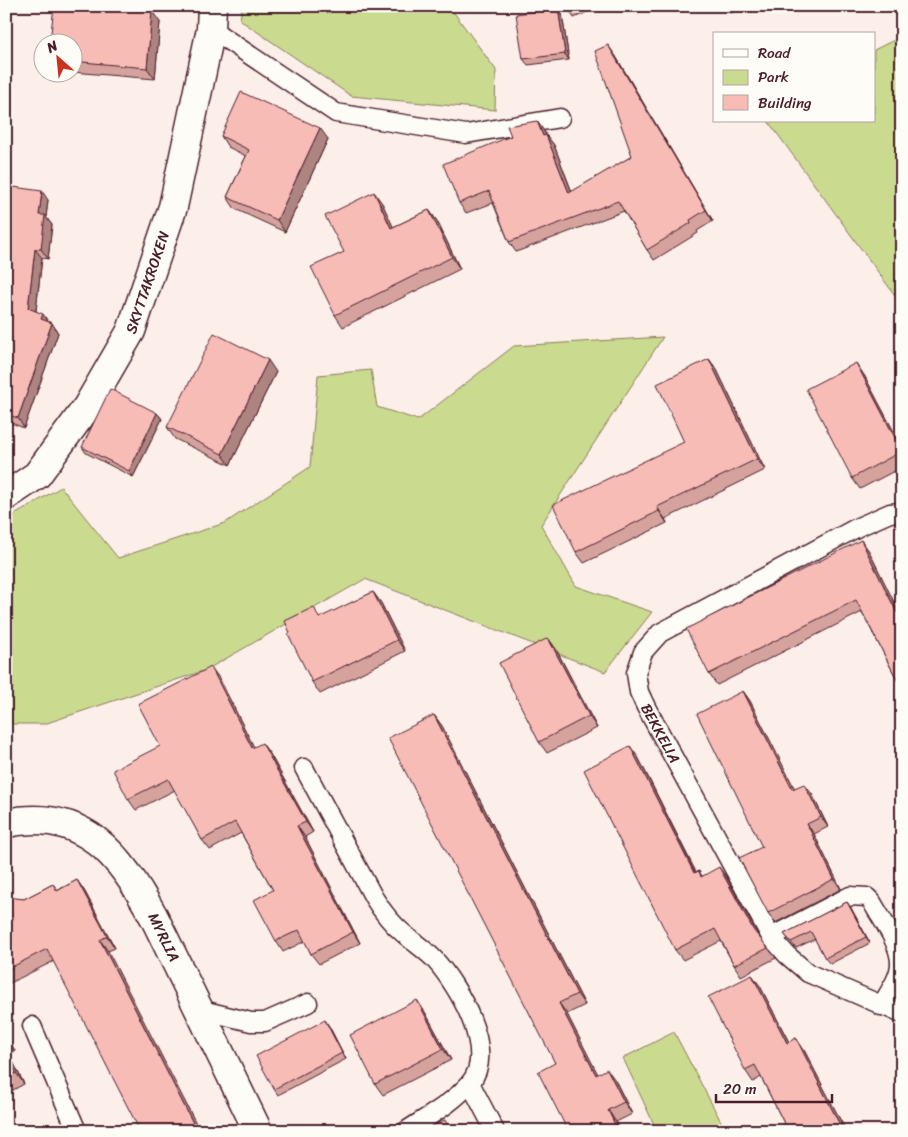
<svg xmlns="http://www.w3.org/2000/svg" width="908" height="1137" viewBox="0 0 908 1137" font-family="Sriracha,sans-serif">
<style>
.green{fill:#cada8e;stroke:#8a7c5c}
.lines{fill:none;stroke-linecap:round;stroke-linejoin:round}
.lane-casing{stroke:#4a1f2b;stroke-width:21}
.street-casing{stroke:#4a1f2b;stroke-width:31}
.lane{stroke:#fdfcf7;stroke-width:18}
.street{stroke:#fdfcf7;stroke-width:28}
.wall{fill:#d5a29d;stroke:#4a1f2b}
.shaded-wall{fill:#ae8480;stroke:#4a1f2b}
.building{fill:#f8bcb7;stroke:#4a1f2b}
.labels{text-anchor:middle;stroke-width:5;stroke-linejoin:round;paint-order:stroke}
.street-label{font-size:15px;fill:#4a1f2b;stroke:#fdfcf7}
</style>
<rect width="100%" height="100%" fill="#fcefea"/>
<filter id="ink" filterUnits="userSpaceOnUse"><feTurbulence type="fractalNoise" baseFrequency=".02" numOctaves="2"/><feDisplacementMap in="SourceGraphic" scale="10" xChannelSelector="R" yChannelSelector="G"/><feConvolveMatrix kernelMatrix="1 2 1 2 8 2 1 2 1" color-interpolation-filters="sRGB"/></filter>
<g filter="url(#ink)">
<!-- green -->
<g class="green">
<path d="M242 6H449L496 70 495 110 351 96 240 20Z"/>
<path d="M902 36V305L768 121H874V50Z"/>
<path d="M663 337 541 525 576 586 652 612 605 672 365 579 206 670 44 724H6V520L61 487 118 558 225 523 310 467 318 375 371 370 377 407 418 420 514 346Z"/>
<path d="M674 1032 726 1131H657L623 1058Z"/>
</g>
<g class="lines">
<defs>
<g id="lane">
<path d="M211 29 336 113 466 134 560 118"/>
<path id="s1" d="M902 512 890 513 858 527 660 633 643 652 636 673 639 692 646 707 771 937 787 955 808 973 902 1014"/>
<path d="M304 768 374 898C382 911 391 923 403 933 413 942 426 950 435 960 458 986 497 1051 470 1083 453 1103 427 1117 406 1131"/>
<path d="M771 937 850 896 867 897 872 902C881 919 900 943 900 963 900 978 888 993 881 1006"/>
<path d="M198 1009 251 1022H265L308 1003"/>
<path d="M32 1026 77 1131"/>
<path d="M470 1083 495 1131"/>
</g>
<g id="street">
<path id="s2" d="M6 496 37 475 87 407 131 331 173 207 211 29 212 6"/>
<path id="s3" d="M6 823C84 807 120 855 154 917L258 1131"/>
</g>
</defs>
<!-- lane casing -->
<use href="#lane" class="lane-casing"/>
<!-- street casing -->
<use href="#street" class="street-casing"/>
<!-- lane -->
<use href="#lane" class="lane"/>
<!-- street -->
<use href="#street" class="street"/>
</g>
<!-- wall -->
<g class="wall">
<path d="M566 6H601L574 18Z"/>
<path d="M727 6H745L731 13Z"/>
<path d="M111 7 160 22 155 79 72 72V42Z"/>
<path d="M562 14 569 60 528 65 523 59Z"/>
<path d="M615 55 713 221 697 231 698 233 654 260 647 250 624 211 516 252 509 242 493 203 466 213 459 203 544 131 546 135 554 145 572 192 632 156Z"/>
<path d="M221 136 328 139 285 232 235 209 227 197 246 156 228 147Z"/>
<path d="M6 186 48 200 46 217 52 225 48 259 42 258 36 311 49 322 52 323 58 333 24 428 6 421Z"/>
<path d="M382 203 393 227 429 210 437 221 460 269 343 327 335 315 344 252Z"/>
<path d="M709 359 717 370 765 470 665 519 667 523 584 563 576 552 684 442Z"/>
<path d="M276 372 230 465 175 439 167 427Z"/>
<path d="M864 375 902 447V467L860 489 852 478Z"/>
<path d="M157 413 162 419 133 477 86 453 82 447Z"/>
<path d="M861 540 869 551 898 612 902 689 862 612 717 685 709 674Z"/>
<path d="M373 592 381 603 405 651 320 694 312 682 321 618Z"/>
<path d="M548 638 556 649 597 728 547 753 539 742Z"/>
<path d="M219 678 254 748 270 754 313 832 305 837 360 943 319 964 311 954 305 941 283 952 276 941 273 890 241 833 210 850 202 840 175 790 136 810 128 799 160 746Z"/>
<path d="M743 691 750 701 794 788 812 794 828 827 814 834 841 889 775 923 768 913 762 847Z"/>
<path d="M434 715 442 726 585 1005 567 1014 597 1074 615 1080 632 1114 616 1122 621 1131H568L555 1063Z"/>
<path d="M638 757 696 872 699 871 702 876 727 878 759 937 768 948 776 958 741 976 734 965 721 941 683 960 675 950Z"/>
<path d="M77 880 85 892 115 948 108 951 54 961 8 984 6 981V898L24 899 53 884 58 890Z"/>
<path d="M847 902 851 908 870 943 830 964 825 958 815 939 796 948 784 934Z"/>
<path d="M752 975 760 986 789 1042 796 1038 804 1050 846 1131H788L761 1077 753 1082 745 1070Z"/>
<path d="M425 1012 451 1060 383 1095 375 1084Z"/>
<path d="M329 1026 346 1059 278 1095 274 1089Z"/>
<path d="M6 1035 15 1051 9 1054 24 1084 6 1094Z"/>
</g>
<!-- shaded-wall -->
<g class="shaded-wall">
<path d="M558 8 562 14 569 60 565 54Z"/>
<path d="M152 11 160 22 155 79 147 68Z"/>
<path d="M608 45 615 55 713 221 706 210Z"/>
<path d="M537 121 544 131 550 147 543 136Z"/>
<path d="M320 128 328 139 285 232 277 220Z"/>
<path d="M546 135 554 145 576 203 569 193Z"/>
<path d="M42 191 48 200 46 217 52 225 48 259 41 249 39 215Z"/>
<path d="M374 192 382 203 399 239 391 228Z"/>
<path d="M429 210 437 221 460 269 452 257Z"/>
<path d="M35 249 42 258 35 318 28 308Z"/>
<path d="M43 314 50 324 41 319Z"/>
<path d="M52 323 58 333 24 428 18 418Z"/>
<path d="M709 359 717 370 765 470 757 459Z"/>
<path d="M268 360 276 372 230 465 222 454Z"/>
<path d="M856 363 864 375 902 447V451Z"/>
<path d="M157 413 162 419 133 477 129 471Z"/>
<path d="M657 507 665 519 667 523 659 511Z"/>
<path d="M861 540 869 551 902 618 897 613Z"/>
<path d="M373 592 381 603 405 651 397 640Z"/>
<path d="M548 638 556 649 597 728 589 716Z"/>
<path d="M211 667 219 678 260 759 252 748Z"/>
<path d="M743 691 750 701 800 799 792 789Z"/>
<path d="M434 715 442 726 585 1005 577 994Z"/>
<path d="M262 743 270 754 313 832 306 822Z"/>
<path d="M630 746 638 757 701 884 694 873Z"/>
<path d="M804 784 812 794 828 827 821 817Z"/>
<path d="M807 824 814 834 841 889 834 879Z"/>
<path d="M297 826 305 837 360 943 353 932Z"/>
<path d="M719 867 727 878 762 942 754 931Z"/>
<path d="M77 880 85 892 115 948 107 936Z"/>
<path d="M847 902 851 908 870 943 866 937Z"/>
<path d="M100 940 108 951 200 1131H197Z"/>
<path d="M752 975 760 986 795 1054 787 1043Z"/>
<path d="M417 1000 425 1012 451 1060 443 1049Z"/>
<path d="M559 1003 567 1014 604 1086 596 1075Z"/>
<path d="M325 1020 329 1026 346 1059 342 1053Z"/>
<path d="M6 1035 15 1051 6 1038Z"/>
<path d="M796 1038 804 1050 846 1131H843Z"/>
<path d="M6 1051 9 1054 24 1084 16 1073 6 1054Z"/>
<path d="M607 1069 615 1080 632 1114 624 1102Z"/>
<path d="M608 1110 616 1122 621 1131H618Z"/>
</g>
<!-- building -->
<g class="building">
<path d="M54 6H103L152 11 147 68 72 61V42H50Z"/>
<path d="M558 8 565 54 523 59 516 14Z"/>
<path d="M608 45 706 210 690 220 691 223 647 250 618 201 509 242 489 191 459 203 443 164 511 136 507 126 537 121 543 136 546 135 569 193 632 156 595 51Z"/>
<path d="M241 92 320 128 277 220 227 197 249 150 221 136Z"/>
<path d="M6 186 42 191 39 215H45L41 249H35L28 308 43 314 41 319 52 323 18 418 6 414V286L10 277H6Z"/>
<path d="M374 192 391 228 429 210 452 257 335 315 311 267 344 252 325 216Z"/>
<path d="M214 333 268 360 222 454 167 427Z"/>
<path d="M709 359 757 459 657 507 659 511 576 552 553 505 684 442 657 384Z"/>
<path d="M856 363 902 451 852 478 806 389Z"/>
<path d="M110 389 157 413 129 471 82 447Z"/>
<path d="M861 540 897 613 902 610V689L856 600 709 674 686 629Z"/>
<path d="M373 592 397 640 312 682 288 634 290 633 285 621 314 607 319 618Z"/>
<path d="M548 638 589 716 539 742 499 663Z"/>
<path d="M211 667 252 748 262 743 306 822 297 826 353 932 311 954 299 930 276 941 254 900 273 890 235 822 202 840 168 779 128 799 113 770 160 746 138 704Z"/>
<path d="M743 691 792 789 804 784 821 817 807 824 834 879 768 913 739 858 762 847 697 714Z"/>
<path d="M434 715 577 994 559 1003 596 1075 607 1069 624 1102 608 1110 618 1131H568L538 1072 555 1063 388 738Z"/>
<path d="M630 746 694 873 699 871 701 877 719 867 754 931 768 948 734 965 715 929 675 950 584 770Z"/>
<path d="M77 880 107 936 100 940 197 1131H140L47 949 6 970V898L8 897 24 899 53 884 57 891Z"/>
<path d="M847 902 866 937 825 958 811 932 791 942 784 934Z"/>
<path d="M752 975 787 1043 796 1038 843 1131H788L755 1065 745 1070 708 997Z"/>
<path d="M417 1000 443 1049 375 1084 350 1035Z"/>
<path d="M325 1020 342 1053 274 1089 256 1056Z"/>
<path d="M6 1054 16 1073 6 1078Z"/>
<path d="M445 1120 451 1131H423Z"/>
</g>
</g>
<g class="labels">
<!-- street labels -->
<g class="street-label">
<text dy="5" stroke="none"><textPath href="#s2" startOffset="261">SKYTTAKROKEN</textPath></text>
<text dy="5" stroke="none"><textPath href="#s1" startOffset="385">BEKKELIA</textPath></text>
<text dy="5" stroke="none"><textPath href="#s3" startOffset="214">MYRLIA</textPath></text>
</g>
</g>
<!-- margin -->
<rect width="908" height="1137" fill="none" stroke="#fdfcf7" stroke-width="25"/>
<rect x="12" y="12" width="883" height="1112" fill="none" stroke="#4a1f2b" stroke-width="2" filter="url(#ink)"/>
<!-- legend -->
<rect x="713" y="32" width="162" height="90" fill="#fdfcf7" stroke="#b5a4a5"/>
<rect x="723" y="49" width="25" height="8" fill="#fdfcf7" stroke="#b5a4a5"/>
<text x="758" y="58" font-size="15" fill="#4a1f2b">Road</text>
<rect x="723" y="70" width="25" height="15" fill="#cada8e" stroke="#b5a4a5"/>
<text x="758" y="82" font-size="15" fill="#4a1f2b">Park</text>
<rect x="723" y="95" width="25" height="15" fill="#f8bcb7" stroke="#b5a4a5"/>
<text x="758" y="108" font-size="15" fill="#4a1f2b">Building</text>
<!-- north arrow -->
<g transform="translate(58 58) rotate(333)"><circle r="24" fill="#fdfcf7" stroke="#b5a4a5"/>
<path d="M0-4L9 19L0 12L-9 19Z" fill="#c8321e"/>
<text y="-8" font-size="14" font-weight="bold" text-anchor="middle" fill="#4a1f2b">N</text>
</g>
<!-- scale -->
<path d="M716 1094v8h116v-8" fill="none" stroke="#4a1f2b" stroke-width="2.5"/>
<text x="723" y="1094" font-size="15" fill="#4a1f2b" stroke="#fdfcf7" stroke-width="4" paint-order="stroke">20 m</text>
</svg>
